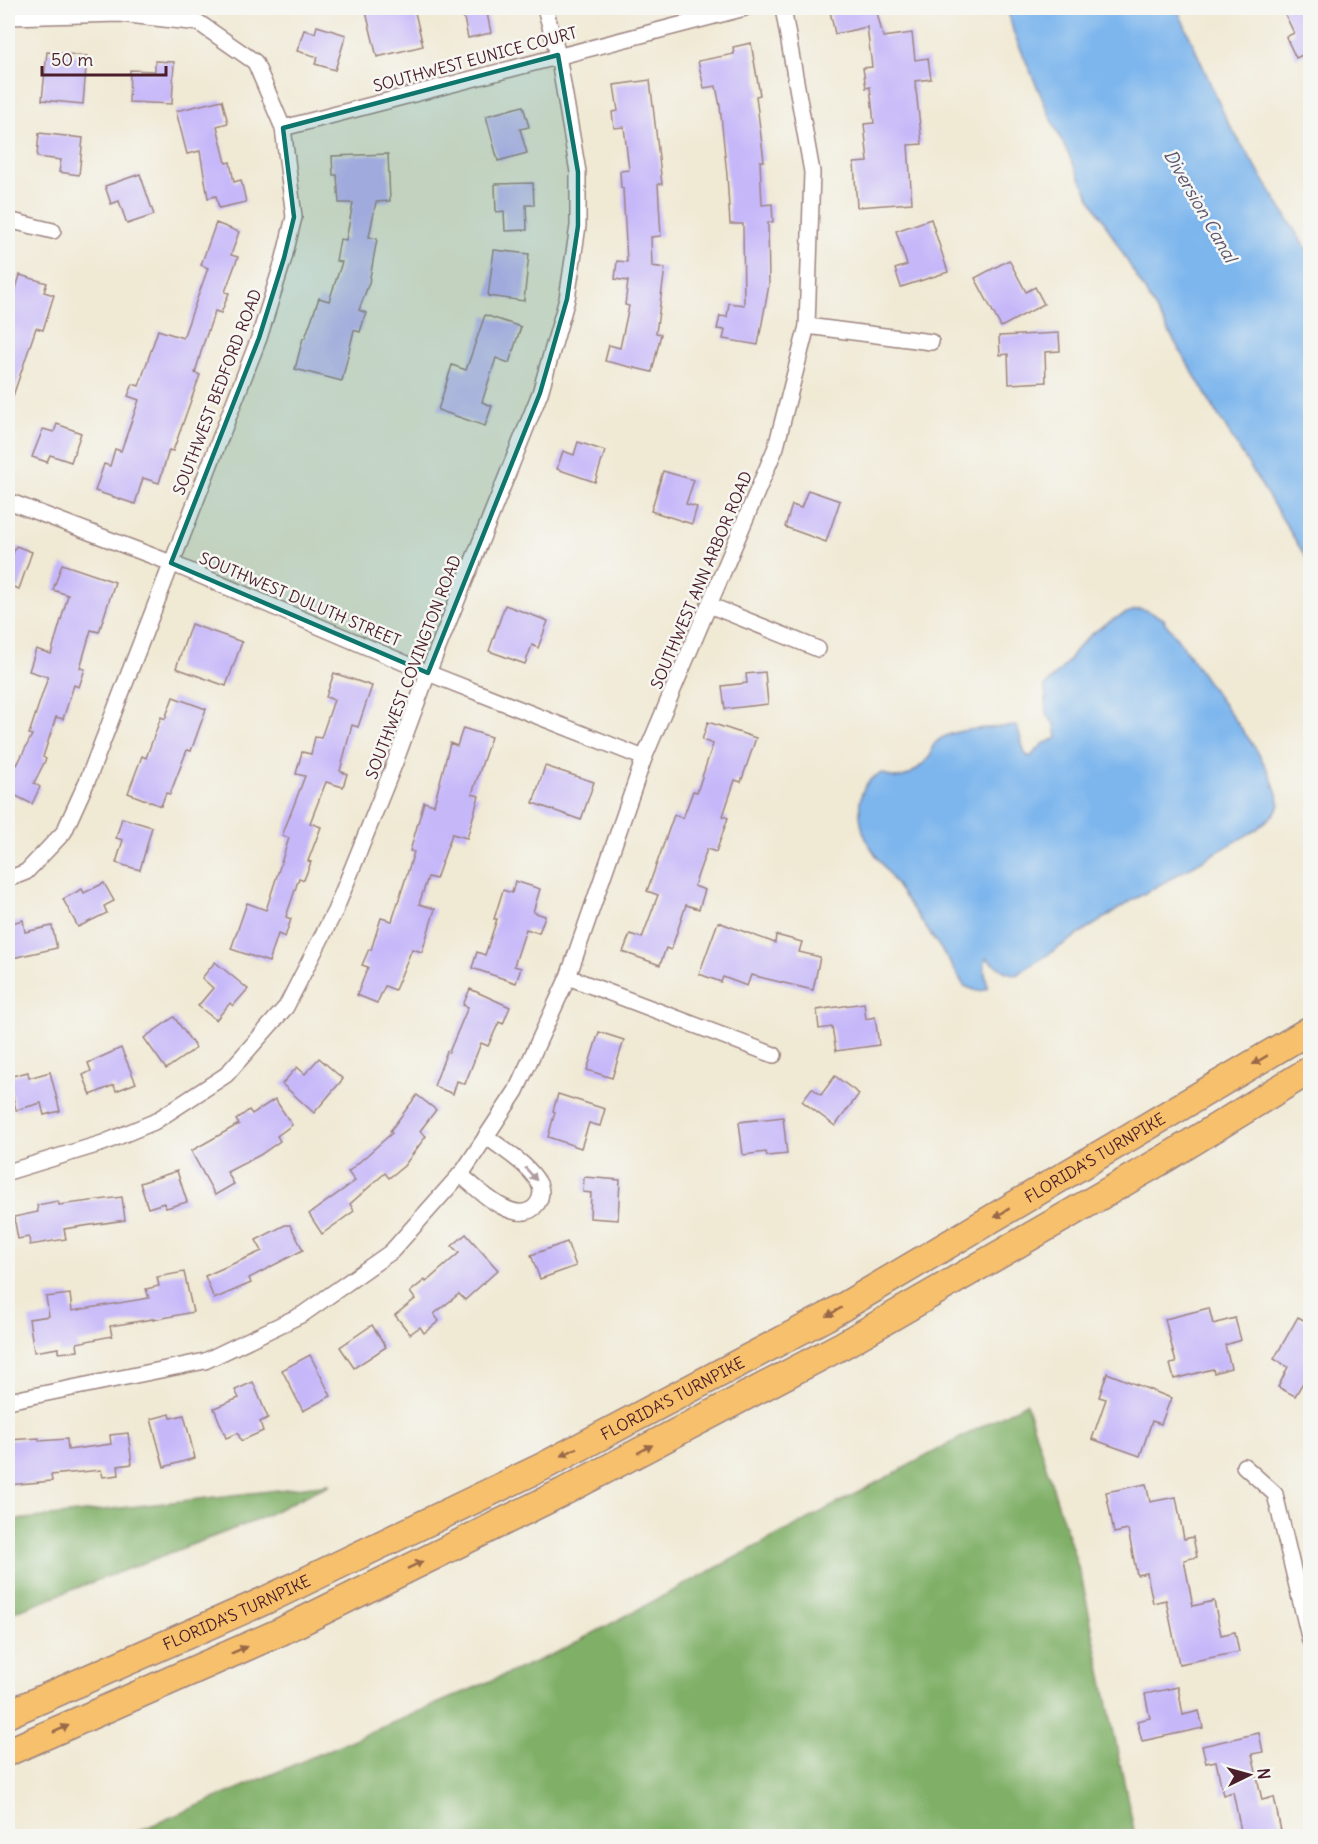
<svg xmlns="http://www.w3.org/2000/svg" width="1318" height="1844" viewBox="0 0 1318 1844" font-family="Delius,sans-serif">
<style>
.forest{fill:#80b068;stroke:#65684a;stroke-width:1.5}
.water{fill:#7db6ed;stroke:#646a8c;stroke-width:1.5}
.building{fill:#c6b7f9}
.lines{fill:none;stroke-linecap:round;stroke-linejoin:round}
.street-casing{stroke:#9d8480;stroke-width:18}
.highway-casing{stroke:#9d8480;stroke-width:30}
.street{stroke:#fff;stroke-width:15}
.highway{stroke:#f7c06c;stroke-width:27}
.oneway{fill:#986748}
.oneway2{fill:#ae9aa0}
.marked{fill:#0f766e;fill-opacity:0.2;stroke:#0f766e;stroke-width:4.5;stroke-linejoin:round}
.labels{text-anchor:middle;stroke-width:5;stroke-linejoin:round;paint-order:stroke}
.street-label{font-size:16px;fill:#4a1f2b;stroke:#f6f6f2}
.water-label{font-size:18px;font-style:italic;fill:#5c546f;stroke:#f6f6f2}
</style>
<rect width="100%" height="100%" fill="#f6f6f2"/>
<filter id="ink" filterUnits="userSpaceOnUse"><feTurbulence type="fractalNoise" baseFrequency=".0167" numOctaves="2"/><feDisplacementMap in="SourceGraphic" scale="12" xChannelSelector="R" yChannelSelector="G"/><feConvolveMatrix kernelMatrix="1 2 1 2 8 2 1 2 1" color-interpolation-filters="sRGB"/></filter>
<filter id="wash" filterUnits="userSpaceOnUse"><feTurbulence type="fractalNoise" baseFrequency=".008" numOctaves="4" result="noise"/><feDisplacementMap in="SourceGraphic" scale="24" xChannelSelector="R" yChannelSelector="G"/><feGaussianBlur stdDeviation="1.35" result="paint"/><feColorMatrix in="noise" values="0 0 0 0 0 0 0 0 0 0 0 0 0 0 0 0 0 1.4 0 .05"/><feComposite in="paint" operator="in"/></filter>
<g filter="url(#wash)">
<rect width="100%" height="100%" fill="#f0e9d4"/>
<!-- forest -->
<g class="forest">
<path d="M1026 1403 1082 1580 1134 1830 1098 1836 1050 1833 1022 1836H127L556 1653Z"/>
<path d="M330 1484 252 1522 8 1614V1521Z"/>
</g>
<!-- water -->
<g class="water">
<path d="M1007 8H1177L1227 121 1310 255V564L1215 410 1089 196 1053 123 1014 34Z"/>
<path d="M1139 609 1146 610 1164 619 1165 623C1182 642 1196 666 1211 687 1237 724 1270 759 1280 805L1273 815 1256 830 1131 901 1016 975 1004 971 986 958 984 969 988 987 985 990 977 991 964 986C942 946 911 910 887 871 879 859 867 845 863 831 857 809 857 782 882 773 886 775 892 778 897 778 909 778 924 764 931 755 929 726 996 728 1017 726L1025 754 1030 757 1043 744 1057 738 1055 725 1047 715 1045 686C1051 679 1058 673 1065 665 1071 658 1075 649 1082 643 1097 628 1119 614 1139 609Z"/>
</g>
<g id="blocks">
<!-- building -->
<g class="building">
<path d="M365 8H391L392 13 414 8 423 46 377 57Z"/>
<path d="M462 8H486L491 33 468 38Z"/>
<path d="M847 8H876L883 37 912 33 915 60 928 58 931 79 915 81 922 144 908 145 912 203 857 207 854 163 868 162 864 124 874 123 870 87 866 88 863 68 872 67 867 27 835 34 830 11Z"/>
<path d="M1282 8H1311V51L1296 58 1286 37 1294 33Z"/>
<path d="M317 26 346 35 335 70 315 64 318 57 297 51 304 30 315 33Z"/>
<path d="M751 43 760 95 756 96 764 161H760L762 205 772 204 773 222H768L769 285 758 345 723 339 725 330 717 329 720 316 727 317 729 303 744 305 743 224H730L727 175 720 106 716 86 704 88 698 61 734 54 733 47Z"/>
<path d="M47 52 87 56 83 104 42 100Z"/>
<path d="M155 61 174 62 172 104 129 102 130 70 155 71Z"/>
<path d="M650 80 662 184H658L661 236 651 237 652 266 665 268 656 333 661 334 652 372 605 361 609 345 620 348 629 306 625 305 628 281 615 279 617 261 627 262 623 188H621L620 171 629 170 624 127 614 128 612 112 618 111 614 85Z"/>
<path d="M222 100 228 123 217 126 226 163 230 162 234 182 241 180 246 202 219 208 216 196 208 198 200 151 187 154 176 111Z"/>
<path d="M523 106 529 127 520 129 527 153 498 161 486 116Z"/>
<path d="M39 133 83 138 79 175 59 172 61 160 37 157Z"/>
<path d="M388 154 390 201 376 202 369 237 377 239 369 283 359 310 366 313 360 332 354 330 342 381 295 369 303 338H305L319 298 329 301 342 262 336 261 340 239 346 240 353 203H339L337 175H333L332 156Z"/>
<path d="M140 174 154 215 127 224 119 201 111 204 105 186Z"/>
<path d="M533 183 534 205H526L527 230 505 231 504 211 496 212 495 184Z"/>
<path d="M931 219 948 272 901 287 895 269 907 265 896 231Z"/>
<path d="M216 223 239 232 231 255 238 257 225 292 229 293 221 313 215 311 203 345 195 373 200 375 173 451 169 450 159 483 143 478 135 504 95 491 104 464 110 466 115 449 121 451 139 400 128 396 133 384 139 386 158 330 183 338 208 268 201 265Z"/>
<path d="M494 250 529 254 524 301 488 296Z"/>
<path d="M1009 260 1026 292 1035 287 1044 304 1001 327 975 278Z"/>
<path d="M20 275 47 283 44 292 54 295 43 330 36 328 10 405 8 404V316Z"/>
<path d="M485 315 521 327 509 363 496 358 482 402 492 406 485 426 438 410 452 365 466 370Z"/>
<path d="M1059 333 1060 351 1045 352 1046 382 1009 384 1008 354 1000 355 999 336Z"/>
<path d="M57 424 81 433 71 462 50 455 47 462 32 457 43 429 54 432Z"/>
<path d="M578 442 605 451 595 482 557 469 563 451 574 455Z"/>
<path d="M663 471 694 480 686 504 697 507 692 524 651 511Z"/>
<path d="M808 490 840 501 826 542 785 527 792 505 801 508Z"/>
<path d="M16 546 32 552 19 589 8 585V560L10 561Z"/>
<path d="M62 564 115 582 99 632 91 630 80 668 85 669 79 687 74 685 63 719 56 717 43 757 46 759 34 783 40 787 32 804 8 792V760L17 765 32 735 29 734 48 677 29 671 36 649 51 654 61 620 68 595 53 590Z"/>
<path d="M505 605 548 621 538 648 532 645 525 664 489 651Z"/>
<path d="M191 624 242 642 226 686 176 668Z"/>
<path d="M765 672 768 704 725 709 722 686 747 683 746 674Z"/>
<path d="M334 673 372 686 358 727 352 725 340 771 347 774 343 787 326 782 310 823 321 827 308 861 311 862 304 880 299 878 286 917 291 919 285 937 278 934 269 962 231 949 247 903 266 910 289 838 282 836 305 776 296 774 302 752 311 754 315 737 321 738 334 700 326 697Z"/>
<path d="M173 697 206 709 191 751 187 750 170 794 166 793 161 806 128 793 142 756 146 758 161 717 165 719Z"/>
<path d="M708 722 756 738 741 782 735 780 723 816 728 818 716 852 707 849 694 886 705 890 699 909 686 905 671 950 666 948 660 965 623 952 630 934 642 938 658 895 647 891 674 815 683 818 693 791 697 792 713 744 702 740Z"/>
<path d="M463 728 491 737 472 794 479 796 467 838 452 834 436 879 428 877 419 904 435 909 422 952 412 949 395 990 385 986 377 1003 357 995 368 967 362 965 369 949 371 950 381 918 392 921 414 852 410 851 424 802 434 805 450 743 457 746Z"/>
<path d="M545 766 594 782 581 820 533 803Z"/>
<path d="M122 818 152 827 140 870 116 863 123 840 116 838Z"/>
<path d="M515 881 540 889 533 912 545 916 539 933 526 929 514 966 521 968 516 983 472 968 477 952 485 955 497 919H494L503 890 512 893Z"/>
<path d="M104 883 114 901 104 906 107 913 78 927 63 899 82 889 84 893Z"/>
<path d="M23 920 25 932 52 926 57 948 12 958 8 938V924Z"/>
<path d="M718 922 775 943 776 935 802 942 799 952 820 957 813 990 751 975 747 986 723 977 721 982 699 974Z"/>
<path d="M215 962 248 989 233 1006 230 1003 216 1020 198 1006 213 988 202 978Z"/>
<path d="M470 989 510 1007 503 1024 499 1022 488 1046 481 1043 465 1084 457 1081 453 1094 434 1086 447 1051 449 1052 468 1007 463 1005Z"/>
<path d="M864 1003 866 1019 875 1017 879 1045 836 1051 832 1027 819 1029 817 1010Z"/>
<path d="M174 1017 196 1048 166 1069 144 1038Z"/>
<path d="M599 1032 624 1040 612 1078 587 1070Z"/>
<path d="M121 1048 136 1083 116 1091 114 1085 91 1095 83 1075 91 1071 88 1063Z"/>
<path d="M319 1058 343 1079 314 1113 282 1084 297 1067 305 1074Z"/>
<path d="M28 1072 29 1078 50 1072 60 1111 44 1115 41 1103 16 1110 8 1077Z"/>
<path d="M835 1076 859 1094 835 1126 802 1101 812 1088 821 1095Z"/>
<path d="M558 1094 605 1109 600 1126 589 1123 581 1148 548 1137 555 1112 553 1111Z"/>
<path d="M417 1095 436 1110 420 1131 426 1136 404 1166 389 1178 385 1173 350 1204 354 1211 322 1234 309 1214 355 1181 348 1172 392 1133 390 1131Z"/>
<path d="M275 1099 292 1125 277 1136 280 1141 260 1155 227 1172 234 1184 215 1195 191 1151 239 1124 236 1120 249 1110 252 1114Z"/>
<path d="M783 1117 787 1154 767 1156 766 1152 743 1155 739 1122Z"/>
<path d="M177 1171 187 1202 166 1208 164 1203 148 1208 140 1183Z"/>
<path d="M584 1177 620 1180 618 1220 590 1218 591 1193 583 1192Z"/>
<path d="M122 1197 125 1220 64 1229 66 1239 30 1245 29 1237 18 1239 14 1217 38 1212 37 1205 58 1201 59 1205Z"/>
<path d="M285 1225H290L303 1250 249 1278 251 1283 214 1299 205 1276 262 1251 256 1240Z"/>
<path d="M466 1234 498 1270 465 1300 459 1294 434 1314 439 1321 424 1333 420 1327 410 1334 395 1315 415 1299 410 1292 425 1280 426 1282 459 1253 452 1246Z"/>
<path d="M567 1242 576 1266 540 1279 531 1255Z"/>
<path d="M184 1272 193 1312 153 1320V1319L110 1326 112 1336 77 1343 78 1351 59 1353V1348L34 1352 29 1319 49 1316 46 1297 70 1294 72 1311 149 1298 146 1289 159 1286 157 1277Z"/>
<path d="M1209 1308 1213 1324 1235 1318 1241 1340 1225 1345 1231 1368 1214 1373 1213 1369 1174 1379 1170 1364 1176 1363 1165 1319Z"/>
<path d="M1298 1317 1311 1324V1369L1295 1396 1278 1387 1288 1367 1274 1359Z"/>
<path d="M372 1325 386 1347 354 1368 340 1347Z"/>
<path d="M310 1355 331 1396 303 1411 282 1370Z"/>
<path d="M1107 1373 1171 1398 1161 1424 1152 1421 1140 1456 1092 1439 1106 1399 1099 1397Z"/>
<path d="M253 1382 268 1418 260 1422 263 1431 241 1441 238 1433 226 1438 214 1408 239 1398 235 1390Z"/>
<path d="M170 1414 171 1418 184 1415 195 1458 164 1467 151 1419Z"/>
<path d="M128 1433 132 1464 118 1466 119 1475 103 1477 101 1470 51 1475 52 1481 8 1485V1440L39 1438V1441L67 1439 68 1450 111 1444 110 1435Z"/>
<path d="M1146 1484 1150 1502 1176 1497 1184 1539 1193 1537 1197 1557 1184 1560 1193 1606 1214 1601 1221 1635 1235 1632 1239 1652 1179 1664 1166 1600 1153 1603 1147 1573 1137 1575 1128 1530 1114 1533 1106 1492Z"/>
<path d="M1178 1687 1183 1715 1199 1711 1203 1728 1142 1741 1137 1721 1150 1718 1145 1694Z"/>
<path d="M1259 1733 1263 1752 1252 1754 1262 1800 1274 1797 1282 1836H1242L1233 1792 1223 1795 1216 1761 1206 1763 1202 1746Z"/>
</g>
</g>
</g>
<g filter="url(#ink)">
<use href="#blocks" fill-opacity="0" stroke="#9d8480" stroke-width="1.5"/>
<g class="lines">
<defs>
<g id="street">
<path d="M8 17 120 14 199 23 255 62 283 128 294 217 284 258 259 338 88 779 64 832 26 872 8 879"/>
<path d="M283 128 745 8"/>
<path d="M8 220 53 231"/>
<path d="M807 326 931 342"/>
<path d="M8 501 171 563 428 673 644 758"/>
<path d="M709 605 818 649"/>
<path d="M568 977 774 1055"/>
<path d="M8 1172 103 1143 154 1122 226 1075 286 1007 335 911 394 765 428 673 540 393 567 299 578 226V172L558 55 545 8"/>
<path d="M460 1174C476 1188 518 1230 537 1204 542 1197 542 1188 538 1182 527 1163 503 1150 486 1136"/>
<path d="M8 1401 205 1361 303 1314 391 1252 464 1170 516 1091 568 977 644 758 776 447 807 326 812 172 783 8"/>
<path d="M1244 1466 1275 1494 1310 1641"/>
</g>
<g id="highway">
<path id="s1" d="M8 1714 264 1601 542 1467 826 1317 1310 1030"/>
<path d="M8 1752 280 1632 563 1492 843 1345 1166 1158 1310 1070"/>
</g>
</defs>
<!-- street casing -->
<use href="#street" class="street-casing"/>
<!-- highway casing -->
<use href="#highway" class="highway-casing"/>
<!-- street -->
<use href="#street" class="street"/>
<!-- highway -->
<use href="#highway" class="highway"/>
</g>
<!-- one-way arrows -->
<defs><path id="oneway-solid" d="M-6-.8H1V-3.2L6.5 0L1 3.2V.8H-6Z" transform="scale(1.5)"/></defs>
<g class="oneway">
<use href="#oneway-solid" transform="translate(1260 1060) rotate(149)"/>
<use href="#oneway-solid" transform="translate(1002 1213) rotate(149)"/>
<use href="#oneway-solid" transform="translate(834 1312) rotate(150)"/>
<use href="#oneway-solid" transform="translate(645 1449) rotate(-28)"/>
<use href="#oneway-solid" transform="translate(569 1452) rotate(152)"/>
<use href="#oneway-solid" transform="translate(415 1565) rotate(-26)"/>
<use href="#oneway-solid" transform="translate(239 1650) rotate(-24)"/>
<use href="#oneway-solid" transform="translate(61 1729) rotate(-24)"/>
</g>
<use class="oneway2" href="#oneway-solid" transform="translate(531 1174) rotate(48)"/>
</g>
<!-- marked area -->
<path class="marked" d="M558 55 578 172V226L567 299 540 393 428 673 171 563 259 338 284 258 294 217 283 128Z"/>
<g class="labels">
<!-- street labels -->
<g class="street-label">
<text transform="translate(475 59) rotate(-15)" y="6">SOUTHWEST EUNICE COURT</text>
<text transform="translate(217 392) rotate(-69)" y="6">SOUTHWEST BEDFORD ROAD</text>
<text transform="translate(701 580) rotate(-67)" y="6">SOUTHWEST ANN ARBOR ROAD</text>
<text transform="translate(300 599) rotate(23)" y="6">SOUTHWEST DULUTH STREET</text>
<text transform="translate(413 667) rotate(-69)" y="6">SOUTHWEST COVINGTON ROAD</text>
<text dy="6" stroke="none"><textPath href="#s1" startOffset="1222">FLORIDA'S TURNPIKE</textPath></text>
<text dy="6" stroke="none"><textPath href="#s1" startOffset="736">FLORIDA'S TURNPIKE</textPath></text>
<text dy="6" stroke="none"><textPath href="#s1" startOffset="250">FLORIDA'S TURNPIKE</textPath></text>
</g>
<!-- water labels -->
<g class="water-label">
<text transform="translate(1200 206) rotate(60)" y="6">Diversion Canal</text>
</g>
</g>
<!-- margin -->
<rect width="1318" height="1844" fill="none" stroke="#f6f6f2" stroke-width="30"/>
<!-- north arrow -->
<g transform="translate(1249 1775) rotate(85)" stroke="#f6f6f2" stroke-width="4.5" paint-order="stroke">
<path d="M0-4.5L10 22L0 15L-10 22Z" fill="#4a1f2b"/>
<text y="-9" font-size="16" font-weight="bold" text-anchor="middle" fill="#4a1f2b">N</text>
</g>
<!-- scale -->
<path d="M42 66v9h124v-9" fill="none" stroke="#4a1f2b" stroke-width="3"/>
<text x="51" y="66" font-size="18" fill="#4a1f2b" stroke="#f6f6f2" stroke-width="4.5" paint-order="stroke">50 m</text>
</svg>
